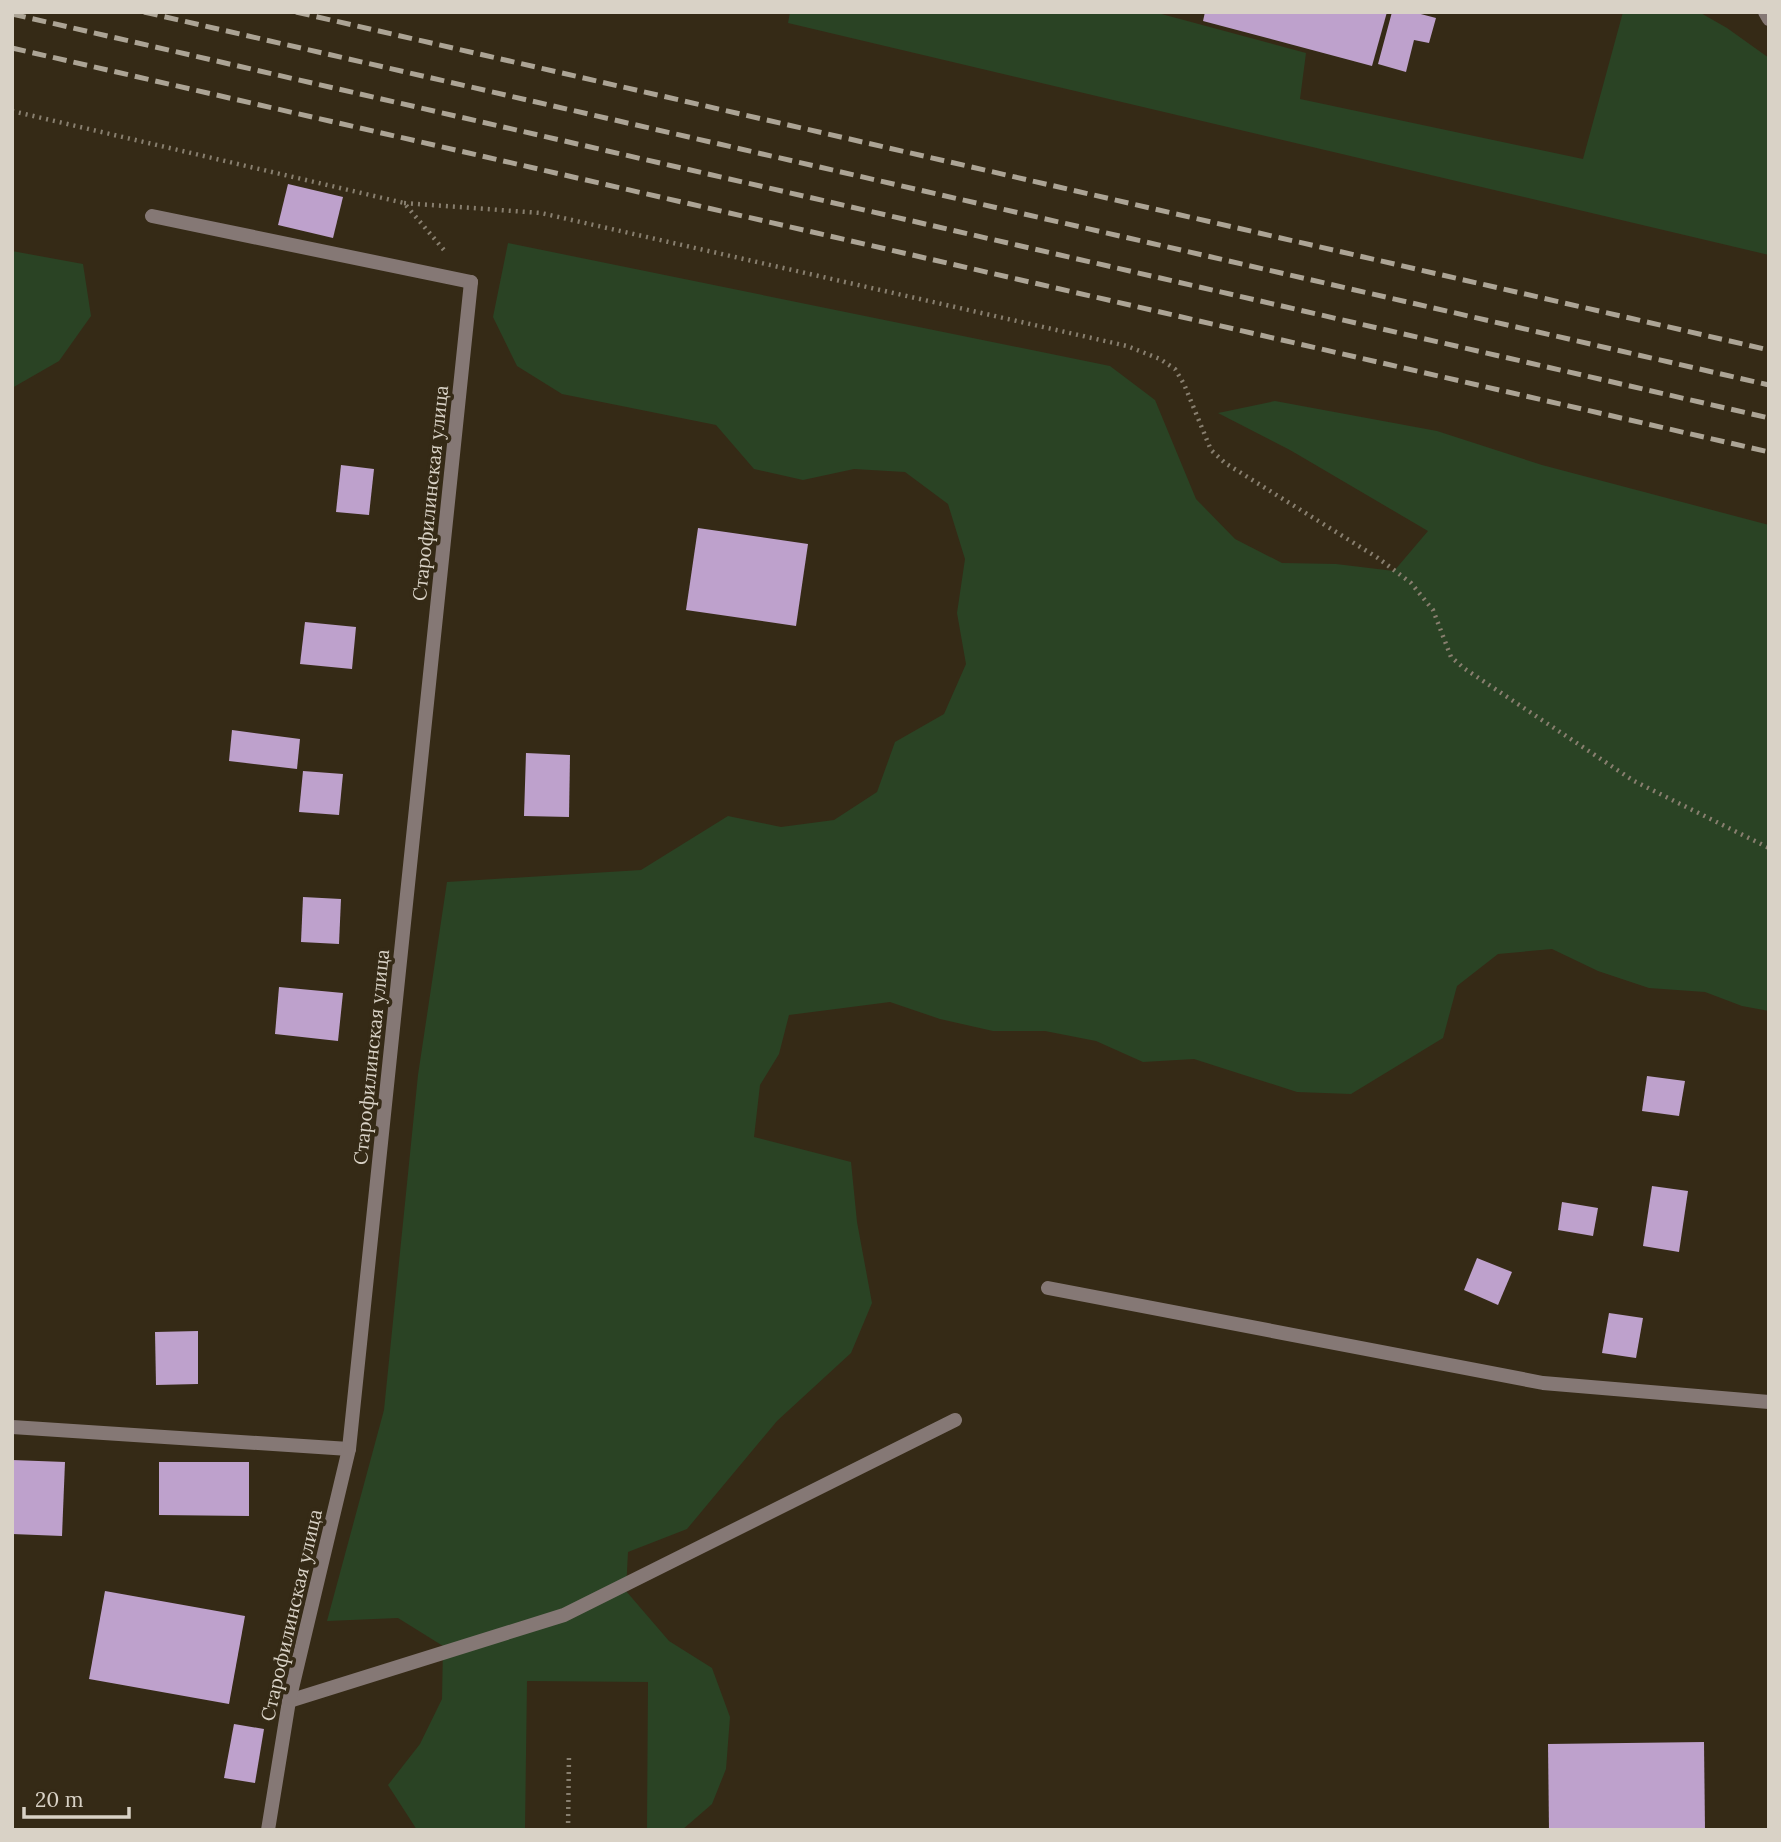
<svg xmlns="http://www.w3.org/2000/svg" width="1781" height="1842" viewBox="0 0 1781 1842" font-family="Lora,serif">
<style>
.green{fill:#2a4324}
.building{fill:#bea1cc}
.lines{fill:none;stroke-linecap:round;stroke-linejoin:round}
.path{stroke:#887f6f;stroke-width:4.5;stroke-dasharray:2 5;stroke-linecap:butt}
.lane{stroke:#857875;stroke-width:14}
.street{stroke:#857875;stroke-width:14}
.rail{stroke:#aca495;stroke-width:5;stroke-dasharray:14 7;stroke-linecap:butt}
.labels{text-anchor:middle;stroke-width:7;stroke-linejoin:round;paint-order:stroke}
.street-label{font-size:19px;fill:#d9d2c6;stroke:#352a16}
</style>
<rect width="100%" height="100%" fill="#352a16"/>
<!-- green -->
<g class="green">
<path d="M790 12H1154L1306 53 1300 99 1583 159 1623 12H1699L1727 28 1769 58V255L788 23Z"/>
<path d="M508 243 1110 366 1155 400 1196 499 1235 539 1282 563 1336 564 1394 571 1428 531 1290 450 1218 413 1275 401 1437 431 1542 465 1769 525V1011L1742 1006 1705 992 1649 988 1598 971 1552 949 1498 954 1457 986 1443 1038 1351 1094 1297 1092 1194 1059 1143 1062 1096 1041 1045 1031H993L940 1019 890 1002 789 1015 779 1054 760 1085 754 1137 851 1162 857 1222 872 1303 851 1353 777 1421 687 1529 628 1552 626 1591 669 1641 712 1668 730 1717 726 1769 712 1804 682 1830H647L648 1682 527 1681 525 1830H417L388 1785 420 1744 442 1699 443 1646 398 1618 327 1621 384 1410 418 1075 447 882 641 870 728 816 781 827 834 820 877 792 895 742 944 714 966 664 957 613 965 559 948 504 905 472 854 469 803 480 754 469 716 425 562 394 517 366 493 317Z"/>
<path d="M12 251 83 264 91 316 59 361 12 388Z"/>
</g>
<!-- building -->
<g class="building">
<path d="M1205 12H1387L1372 66 1203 21Z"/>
<path d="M1392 12H1413L1436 18 1429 43 1414 40 1406 72 1378 64Z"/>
<path d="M288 184 343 197 333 238 278 225Z"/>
<path d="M341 465 374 469 369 515 336 512Z"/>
<path d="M698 528 808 544 796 626 686 610Z"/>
<path d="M305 622 356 627 352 669 300 664Z"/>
<path d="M232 730 300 739 297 769 229 761Z"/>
<path d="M526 753 570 755 569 817 524 816Z"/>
<path d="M303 771 343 774 339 815 299 812Z"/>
<path d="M303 897 341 899 339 944 301 942Z"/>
<path d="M279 987 343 993 338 1041 275 1034Z"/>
<path d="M1647 1076 1685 1081 1679 1116 1642 1111Z"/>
<path d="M1652 1186 1688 1191 1679 1252 1643 1246Z"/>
<path d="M1562 1202 1598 1208 1593 1236 1558 1230Z"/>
<path d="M1477 1258 1512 1272 1498 1305 1464 1290Z"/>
<path d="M1609 1313 1643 1318 1636 1358 1602 1353Z"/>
<path d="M198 1331V1384L156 1385 155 1332Z"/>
<path d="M12 1460 65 1462 62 1536 12 1534Z"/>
<path d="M159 1462H249V1516L159 1515Z"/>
<path d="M105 1591 245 1616 229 1704 89 1679Z"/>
<path d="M234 1724 264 1729 255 1783 224 1778Z"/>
<path d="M1704 1742 1705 1830H1549L1548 1744Z"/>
</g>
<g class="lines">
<!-- path -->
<g class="path">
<path d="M12 111 404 203 444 250"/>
<path d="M404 203 541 213 1127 346 1160 359 1175 369 1184 384 1211 450 1225 463 1378 558 1411 583 1433 610 1451 657 1465 669 1634 781 1769 848"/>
<path d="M568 1830 569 1754"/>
</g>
<!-- lane -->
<g class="lane">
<path d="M152 216 471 282"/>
<path d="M12 1427 349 1449"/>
<path d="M289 1701 564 1615 955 1420"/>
</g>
<!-- street -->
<g class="street">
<path d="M1765 12 1769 19"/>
<path d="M1048 1288 1543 1383 1769 1402"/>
<path d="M268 1830 289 1701 349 1449 471 282"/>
</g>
<!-- rail -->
<g class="rail">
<path d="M144 12 1769 385"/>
<path d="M296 12 1769 350"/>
<path d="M12 14 1769 418"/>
<path d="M12 48 1769 452"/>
</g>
</g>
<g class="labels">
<!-- street labels -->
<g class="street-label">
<text transform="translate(430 493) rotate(-84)" y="7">Старофилинская улица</text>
<text transform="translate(371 1057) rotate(-84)" y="7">Старофилинская улица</text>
<text transform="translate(291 1615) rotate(-77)" y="7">Старофилинская улица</text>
</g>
</g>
<!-- border -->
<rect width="1781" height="1842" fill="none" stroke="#d9d2c6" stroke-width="28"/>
<!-- scale -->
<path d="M24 1807v10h105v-10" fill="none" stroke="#d9d2c6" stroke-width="3.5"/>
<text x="35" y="1807" font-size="21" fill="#d9d2c6" stroke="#352a16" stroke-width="5" paint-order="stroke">20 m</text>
</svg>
